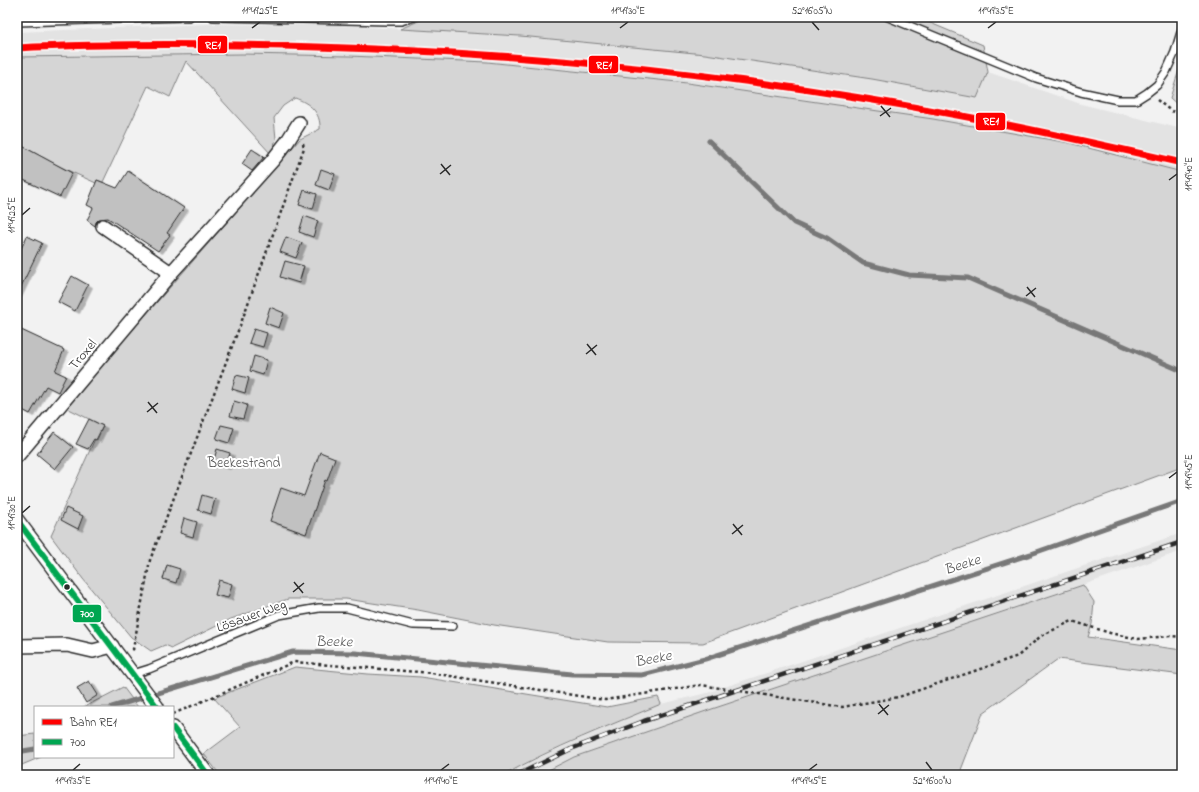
<svg xmlns="http://www.w3.org/2000/svg" width="1199" height="792" viewBox="0 0 1199 792" font-family="'Indie Flower',sans-serif">
<style>
.built{fill:#e3e3e3}
.green{fill:#d5d5d5;stroke:#808080}
.lines{fill:none;stroke-linecap:round;stroke-linejoin:round}
.stream{stroke:#787878;stroke-width:5}
.building{fill:#c1c1c1;stroke:#2b2b2b;filter:url(#shadow)}
.service-casing{stroke:#2b2b2b;stroke-width:10}
.minor-casing{stroke:#2b2b2b;stroke-width:16}
.path{stroke:#2b2b2b;stroke-width:2.5;stroke-dasharray:3 3;stroke-linecap:butt}
.service{stroke:#fff;stroke-width:7}
.minor{stroke:#fff;stroke-width:13}
.rail-casing{stroke:#2b2b2b;stroke-width:4.5}
.rail{stroke:#fff;stroke-width:3;stroke-dasharray:9;stroke-linecap:butt}
.bus-1-casing{stroke:#fff;stroke-width:9}
.bus-1{stroke:#00a651;stroke-width:6}
.rail-1-casing{stroke:#fff;stroke-width:10}
.rail-1{stroke:#f00;stroke-width:7}
.ticks{fill:none;stroke:#2b2b2b;stroke-width:1.5}
.bus-dot{fill:#2b2b2b;stroke:#fff;stroke-width:1.5}
.labels{text-anchor:middle;stroke-width:4;stroke-linejoin:round;paint-order:stroke}
.street-label{font-size:14px;fill:#2b2b2b;stroke:#fff}
.park-label{font-size:14px;fill:#565656;stroke:#fff}
.water-label{font-size:15px;font-style:italic;fill:#585858;stroke:#fff}
.line-badge{stroke:#fff;stroke-width:1.5}
.badge-label{font-size:11px;text-anchor:middle;font-weight:bold;fill:#fff}
.neatline{fill:none;stroke:#2b2b2b;stroke-width:1.5}
.ticks-label{font-size:10px;text-anchor:middle;fill:#2b2b2b}
</style>
<defs>
<filter id="shadow"><feDropShadow dx="4.5" dy="2.5" stdDeviation="0" flood-color="#0004"/></filter>
</defs>
<rect width="100%" height="100%" fill="#f2f2f2"/>
<filter id="ink" filterUnits="userSpaceOnUse"><feTurbulence type="fractalNoise" baseFrequency=".025" numOctaves="2"/><feDisplacementMap in="SourceGraphic" scale="8" xChannelSelector="R" yChannelSelector="G"/><feConvolveMatrix kernelMatrix="1 2 1 2 8 2 1 2 1" color-interpolation-filters="sRGB"/></filter>
<g filter="url(#ink)">
<!-- built -->
<g class="built">
<path d="M209 24 339 25 520 36 705 54 872 79 977 98 988 72 1081 104 1182 129V172L1069 143 933 119 687 83 488 62 349 56 242 54 17 57V32Z"/>
<path d="M1182 533V551L1083 585 709 710 574 757 539 775H504L523 765 601 729 661 704 707 693Z"/>
</g>
<!-- green -->
<g class="green">
<path d="M428 17H916L983 45 988 72 977 98 872 79 705 54 520 36 400 29Z"/>
<path d="M242 54 349 56 487 62 687 83 933 119 1069 143 1182 172V467L703 643 608 642 494 625 418 610 346 599H288L231 619 172 648 165 645 151 651 131 637 83 579 51 536 95 439 97 440 103 426 65 407 300 139 320 129C321 112 309 103 295 98L283 106 274 118 276 139 271 154 186 61 170 97 148 86 103 182 97 180 96 183 54 164 22 146 17 155V57Z"/>
<path d="M1182 60V108L1180 107 1170 98Z"/>
<path d="M1083 585 1094 602 1092 624 1088 637 1182 650V675L1058 659 983 713 959 775H539L574 757 709 710Z"/>
<path d="M295 667 368 674 421 677 607 707 658 697 661 704C608 726 554 747 504 775H220L204 754 240 727 214 698Z"/>
<path d="M123 687 138 707H84Z"/>
<path d="M35 734V757H41L17 767V736Z"/>
</g>
<g class="lines">
<!-- stream -->
<g class="stream">
<path d="M709 141 794 223 827 238 863 263 909 275 968 278 1182 371"/>
<path d="M112 707 293 652 355 653 572 674 642 675 705 659 1031 554 1182 501"/>
<path d="M17 752 35 749"/>
</g>
</g>
<!-- building -->
<g class="building">
<path d="M22 146 72 173 60 197 17 177V155Z"/>
<path d="M252 149 264 157 252 171 242 164Z"/>
<path d="M321 169 335 174 329 190 316 185Z"/>
<path d="M128 171 184 208 167 233 170 235 158 251 108 218 99 219 96 222 95 226 87 220 93 208 87 205 97 180 117 188Z"/>
<path d="M304 190 317 194 313 209 299 205Z"/>
<path d="M304 216 318 221 313 237 299 232Z"/>
<path d="M27 236 42 243 17 295V257Z"/>
<path d="M286 237 302 243 296 258 280 252Z"/>
<path d="M285 261 304 266 299 283 280 277Z"/>
<path d="M72 276 88 285 75 311 58 302Z"/>
<path d="M270 307 284 313 279 328 265 323Z"/>
<path d="M17 328 64 350 55 371 66 376 58 392 46 386 30 414 17 407Z"/>
<path d="M254 329 267 333 263 347 249 343Z"/>
<path d="M254 356 267 360 263 375 250 371Z"/>
<path d="M236 375 249 378 245 393 232 389Z"/>
<path d="M234 401 247 405 243 419 230 416Z"/>
<path d="M89 419 103 426 96 440 94 439 88 449 76 444Z"/>
<path d="M221 425 234 428 229 443 216 439Z"/>
<path d="M54 432 73 447 55 469 37 454Z"/>
<path d="M217 449 230 453 226 467 213 463Z"/>
<path d="M320 452 335 458 327 481 325 480 306 534 270 521 281 488 304 496Z"/>
<path d="M202 495 215 499 211 514 198 510Z"/>
<path d="M66 508 83 516 78 529 61 520Z"/>
<path d="M184 518 197 522 193 537 180 533Z"/>
<path d="M167 565 180 569 176 583 163 579Z"/>
<path d="M219 580 232 584 228 598 215 595Z"/>
<path d="M89 681 98 695 86 703 77 688Z"/>
</g>
<g class="lines">
<defs>
<g id="service">
<path d="M213 17 388 21H401L414 17"/>
<path d="M888 17 1036 78 1081 92 1118 100H1136L1147 93 1157 85 1166 72 1175 52 1182 29"/>
<path d="M17 22 189 17"/>
<path d="M133 674 149 669 279 615 319 608H347L413 625 453 626"/>
</g>
<g id="minor">
<path d="M103 226 171 273"/>
<path d="M17 456 171 273 272 161 287 142 299 123"/>
<path d="M17 520 157 707"/>
<path d="M17 646 67 645 93 651 112 646"/>
<path d="M173 728 208 775"/>
</g>
</defs>
<!-- service casing -->
<use href="#service" class="service-casing"/>
<!-- minor casing -->
<use href="#minor" class="minor-casing"/>
<!-- path -->
<g class="path">
<path d="M1157 100 1171 111 1182 114"/>
<path d="M134 650 133 649 150 560 241 323 304 148 303 143"/>
<path d="M173 714 294 662 431 673 605 700 701 685 842 707 899 697 1018 656 1041 636 1072 621 1110 633 1138 639 1170 636 1182 637"/>
</g>
<!-- service -->
<use href="#service" class="service"/>
<!-- minor -->
<use href="#minor" class="minor"/>
<defs>
<path id="rail" d="M517 775 571 749 644 721 1182 542"/>
</defs>
<!-- rail casing -->
<use href="#rail" class="rail-casing"/>
<!-- rail -->
<use href="#rail" class="rail"/>
<defs>
<g id="bus-1">
<path d="M17 520 157 707"/>
<path d="M173 728 208 775"/>
</g>
</defs>
<!-- bus-1 casing -->
<use href="#bus-1" class="bus-1-casing"/>
<!-- bus-1 -->
<use href="#bus-1" class="bus-1"/>
<defs>
<path id="rail-1" d="M17 48C117 43 217 44 318 47 532 53 746 75 957 115 1032 129 1107 146 1182 163"/>
</defs>
<!-- rail-1 casing -->
<use href="#rail-1" class="rail-1-casing"/>
<!-- rail-1 -->
<use href="#rail-1" class="rail-1"/>
</g>
</g>
<!-- ticks -->
<path class="ticks" d="M812 22 819 30M252 28 260 22M620 28 628 22M988 28 996 22M881 106 890 117M880 116 891 108M441 164 450 175M440 174 451 165M1169 180 1177 174M22 215 30 208M1027 287 1035 297M1026 296 1036 288M587 344 596 355M586 354 597 345M148 402 157 413M147 412 158 403M1169 478 1177 472M22 513 30 506M733 524 742 535M732 534 743 525M294 582 303 593M293 592 304 583M879 704 888 715M878 714 889 705M926 762 932 770M73 770 80 764M441 770 449 764M809 770 817 764"/>
<!-- markers -->
<circle class="bus-dot" cx="67" cy="587" r="3.5"/>
<g class="labels">
<!-- street labels -->
<g class="street-label">
<text transform="translate(82 354) rotate(-50)" y="5">Troxel</text>
<text transform="translate(251 615) rotate(-20)" y="5">Lösauer Weg</text>
</g>
<!-- park labels -->
<g class="park-label">
<text x="244" y="467">Beekestrand</text>
</g>
<!-- water labels -->
<g class="water-label">
<text transform="translate(962 564) rotate(-18)" y="5">Beeke</text>
<text transform="translate(334 641) rotate(1)" y="5">Beeke</text>
<text transform="translate(653 658) rotate(-11)" y="5">Beeke</text>
</g>
</g>
<g class="line-badge">
<rect x="197" y="35" width="31" height="19" rx="4" fill="#f00"/>
<rect x="588" y="55" width="31" height="19" rx="4" fill="#f00"/>
<rect x="975" y="112" width="31" height="19" rx="4" fill="#f00"/>
<rect x="72" y="604" width="30" height="19" rx="4" fill="#00a651"/>
</g>
<g class="badge-label">
<text x="213" y="49">RE1</text>
<text x="604" y="69">RE1</text>
<text x="991" y="125">RE1</text>
<text x="87" y="617">700</text>
</g>
<!-- margin -->
<rect width="1199" height="792" fill="none" stroke="#fff" stroke-width="44"/>
<!-- legend -->
<rect x="34" y="706" width="140" height="52" fill="#ffffff" stroke="#aaaaaa"/>
<rect x="42" y="719" width="20" height="6" fill="#ff0000" stroke="#aaaaaa"/>
<text x="70" y="726" font-size="12" fill="#2b2b2b">Bahn RE1</text>
<rect x="42" y="739" width="20" height="6" fill="#00a651" stroke="#aaaaaa"/>
<text x="70" y="746" font-size="12" fill="#2b2b2b">700</text>
<rect x="22" y="22" width="1155" height="748" class="neatline"/>
<g class="ticks-label">
<text x="260" y="14">11°49'25"E</text>
<text x="628" y="14">11°49'30"E</text>
<text x="812" y="14">52°16'05"N</text>
<text x="996" y="14">11°49'35"E</text>
<text transform="translate(1188 174) rotate(-90)" y="4">11°49'40"E</text>
<text transform="translate(11 215) rotate(-90)" y="4">11°49'25"E</text>
<text transform="translate(1188 472) rotate(-90)" y="4">11°49'45"E</text>
<text transform="translate(11 513) rotate(-90)" y="4">11°49'30"E</text>
<text x="73" y="784">11°49'35"E</text>
<text x="441" y="784">11°49'40"E</text>
<text x="809" y="784">11°49'45"E</text>
<text x="932" y="784">52°16'00"N</text>
</g>
</svg>
